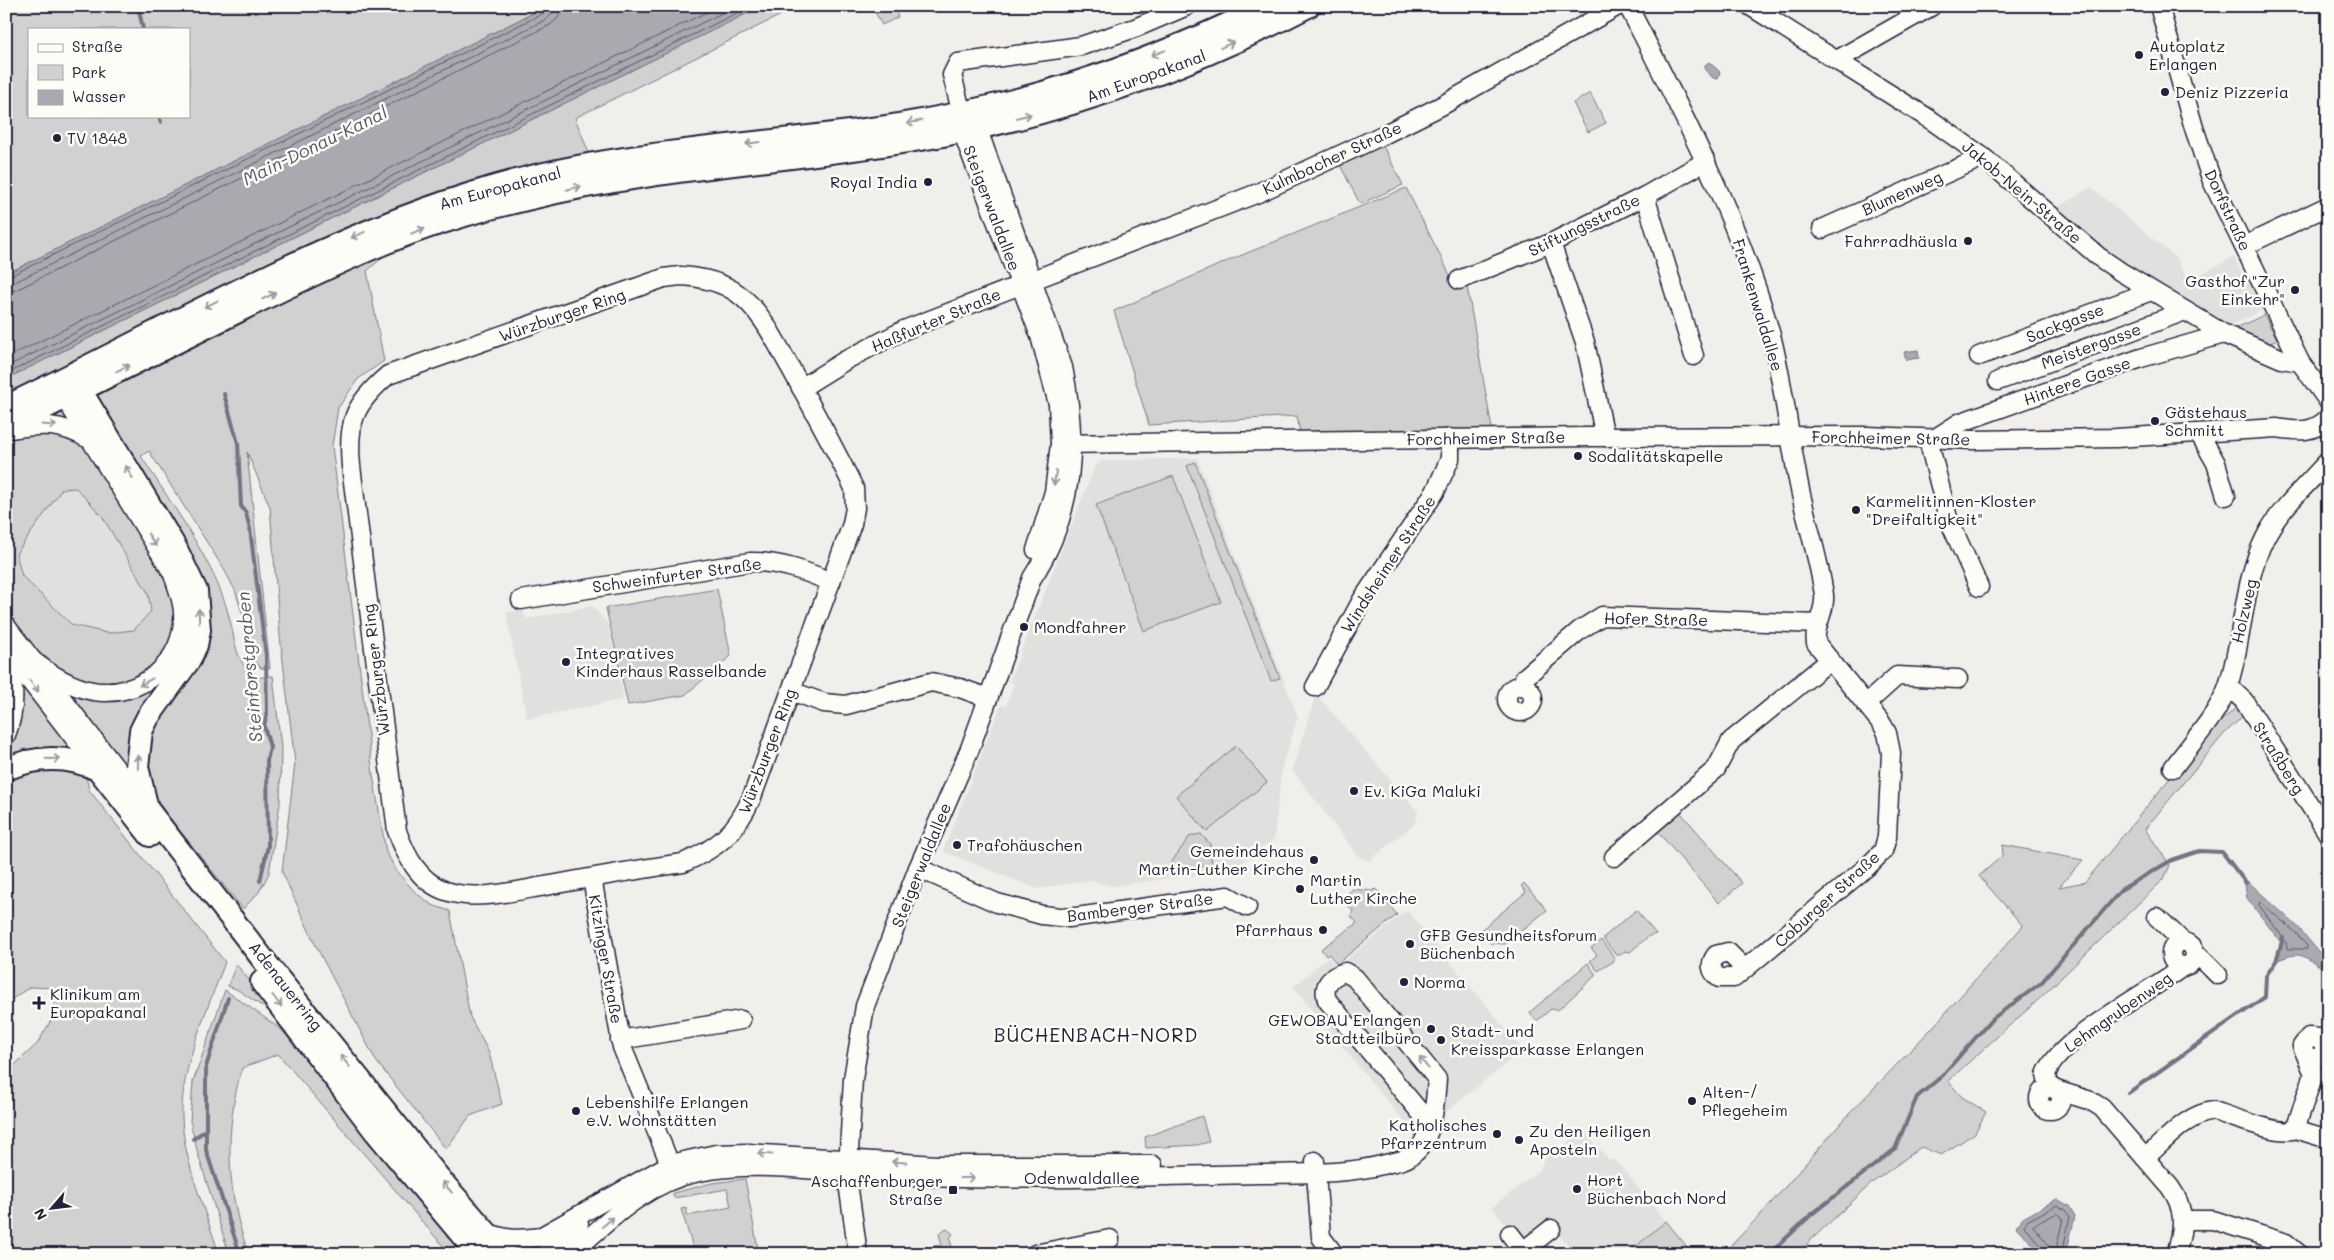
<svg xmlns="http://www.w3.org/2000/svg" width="2334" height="1260" viewBox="0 0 2334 1260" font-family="Mali,sans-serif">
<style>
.built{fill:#e0e0df}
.green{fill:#d2d1d1;stroke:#7a7a86;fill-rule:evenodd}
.water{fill:#a9a9b0;stroke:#737381}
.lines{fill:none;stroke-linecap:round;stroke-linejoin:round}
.shore{stroke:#58586a;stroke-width:1}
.stream{stroke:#737381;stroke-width:4}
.minor-casing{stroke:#22223b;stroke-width:21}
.major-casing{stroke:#22223b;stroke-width:26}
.minor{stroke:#fdfcf7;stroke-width:18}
.major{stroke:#fdfcf7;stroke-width:22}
.oneway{stroke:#9a9aa2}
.poi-dot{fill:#22223b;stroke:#fdfcf7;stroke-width:2}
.labels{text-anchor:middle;stroke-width:5;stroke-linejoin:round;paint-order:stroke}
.poi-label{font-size:16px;fill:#22223b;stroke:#fdfcf7;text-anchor:start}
.street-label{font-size:16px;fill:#22223b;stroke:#fdfcf7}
.water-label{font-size:18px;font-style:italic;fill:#58586a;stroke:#fdfcf7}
.quarter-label{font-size:19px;letter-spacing:1px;fill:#22223b;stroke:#fdfcf7}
</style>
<rect width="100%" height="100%" fill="#f0efec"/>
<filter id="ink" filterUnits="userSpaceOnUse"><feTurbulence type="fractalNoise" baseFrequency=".02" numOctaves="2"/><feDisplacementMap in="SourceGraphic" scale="10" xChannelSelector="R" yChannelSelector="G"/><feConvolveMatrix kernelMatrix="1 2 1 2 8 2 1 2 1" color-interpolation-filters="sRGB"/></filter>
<g filter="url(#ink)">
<!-- built -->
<g class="built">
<path d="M2091 187 2176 258 2188 280 2234 257 2245 280 2251 278 2265 309 2225 328 2221 321 2219 322 2187 305 2188 302 2181 298 2182 296 2175 292 2173 294 2108 252 2055 209Z"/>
<path d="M1197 458 1298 717 1282 766 1274 839 1232 870 1112 886 1090 880 1037 889 943 851 1001 705 1006 706 1014 684 1009 682 1095 466 1101 461Z"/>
<path d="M76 488 102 516 148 593 151 611 134 630 107 633 72 625 22 576 16 553 62 489Z"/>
<path d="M592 606 608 624 624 699 527 719 506 613 521 609 527 619Z"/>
<path d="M1316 694 1418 812 1415 823 1369 861 1359 857 1292 770Z"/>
<path d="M1407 910 1523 1050 1416 1136 1293 987 1328 957 1337 967Z"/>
<path d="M1583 1130 1609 1160H1615L1666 1221 1629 1254H1576L1551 1225 1523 1247 1492 1207 1540 1170 1547 1153H1554Z"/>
</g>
<!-- green -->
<g class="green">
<path d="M6 6H547L6 274ZM29 29H189V116H29Z"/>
<path d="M762 6H799L575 118 591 158 459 190 367 271 384 361 358 379 338 408 332 446 373 775 386 852 398 873 416 893 432 905 450 911 470 1017 489 1053 502 1104 470 1116 446 1149 376 1061 316 946 282 872 295 763 280 636 270 507 247 452 270 669 261 668 250 657 243 616 235 590 225 571 149 451 141 456C170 502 214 561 228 613 236 640 233 658 255 678L273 676 281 747 280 803 269 873 259 892 243 909 164 811 147 781 152 724 191 668 168 580 176 615 170 646 155 669 131 682 98 687 57 668 45 656 18 676 82 758 89 790 225 962C208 1009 180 1067 182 1117 183 1160 206 1212 219 1254H6V1073L37 1044 53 1017 54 988 30 987 6 1003V379ZM76 488 102 516 148 593 151 611 134 630 107 633 72 625 22 576 16 554 62 489Z"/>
<path d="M868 6H893L898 17 882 25 875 12Z"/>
<path d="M1590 93 1606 123 1588 132 1573 103Z"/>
<path d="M1382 144 1403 185 1360 204 1340 165Z"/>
<path d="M1406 188 1456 287 1467 286 1492 429 1300 433 1297 416 1149 425 1114 311 1230 260Z"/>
<path d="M2264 315 2277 339 2268 345 2234 329Z"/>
<path d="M1195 462 1280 678 1271 681 1187 466Z"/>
<path d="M1173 476 1221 602 1144 631 1096 505Z"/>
<path d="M717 589 731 656 685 695 628 705 606 608Z"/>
<path d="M170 670 132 777 59 684 89 697Z"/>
<path d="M2236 708 2242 717 2224 734 2145 829 2170 865 2164 879 2038 1000 1948 1081 1962 1097 1986 1112 1975 1133 1941 1155 1921 1147 1872 1183 1796 1254H1723L1764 1211 1850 1113 1932 1028 2023 926 1979 876 2002 856 2003 845 2083 860 2059 887 2085 882 2206 734Z"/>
<path d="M1236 746 1267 782 1207 832 1176 796Z"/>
<path d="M1680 812 1742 883 1719 903 1658 832Z"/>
<path d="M1201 834 1210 844 1212 865 1166 870 1190 836Z"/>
<path d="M1524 883 1547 910 1505 944 1490 943 1481 932V930L1526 892 1521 886Z"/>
<path d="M1353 889 1371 891 1377 889 1397 915 1337 964 1329 954 1326 956 1321 949 1357 923 1351 916 1353 911 1345 902 1341 903 1339 901Z"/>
<path d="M1636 910 1656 934 1649 936 1630 952 1625 951 1620 955H1616L1604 940V937Z"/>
<path d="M1601 940 1614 957V961L1598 971 1590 961 1597 955 1591 948Z"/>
<path d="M1588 963 1596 975 1558 1010 1551 1009 1538 1020H1535L1530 1012Z"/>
<path d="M236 964 281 1019 238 990 228 986Z"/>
<path d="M225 990 282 1030 301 1054 307 1052 469 1254H450L278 1054 242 1068C224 1128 226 1195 249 1254H229L198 1154 190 1121 193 1082Z"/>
<path d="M1202 1116 1209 1142 1197 1145 1146 1148 1145 1137Z"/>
<path d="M745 1179 759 1254H695L681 1209 686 1208 688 1216 731 1207 727 1189 674 1198 673 1193 712 1183Z"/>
<path d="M1666 1221 1693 1254H1629L1633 1249Z"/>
<path d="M946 1228 953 1234 950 1238 953 1254H936L934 1246 942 1245 939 1234Z"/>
</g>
<!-- water -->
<g class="water">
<path d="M547 6H762L6 379V274Z"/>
<path d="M1709 62 1720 72 1718 79 1713 78 1705 69V65Z"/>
<path d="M1918 350 1919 358 1906 360 1904 352Z"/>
<path d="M2244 878 2298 927 2328 963V970C2303 959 2305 948 2276 961L2282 944 2247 898Z"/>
<path d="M2057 1199 2069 1206 2075 1216 2066 1254H2042L2016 1227 2023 1218Z"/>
</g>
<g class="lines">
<!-- shore -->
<g class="shore">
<path d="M6 278 544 13 548 6"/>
<path d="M6 285 13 283 547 19 553 13 554 6"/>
<path d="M6 292 16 290 550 25 558 18 562 6"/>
<path d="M6 358 719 6"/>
<path d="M6 367 736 6"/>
<path d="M6 374 751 6"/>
<path d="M2260 902 2294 931 2307 946V949H2287L2286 942 2259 905Z"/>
<path d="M2058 1213 2063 1219 2056 1249 2053 1250 2033 1226Z"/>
<path d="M2045 1254 2044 1249 2024 1226 2027 1221 2057 1205 2065 1210 2070 1217 2062 1254"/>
</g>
<!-- stream -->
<g class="stream">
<path d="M138 6 143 29"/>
<path d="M159 116 161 122"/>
<path d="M224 394 238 443 241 506 246 513 250 529 266 656 267 714 264 726 270 747 267 761 268 846 260 881"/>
<path d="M228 998 206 1067V1150L240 1254"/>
<path d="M2128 1093 2265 997 2266 976 2276 961 2283 938"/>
<path d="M193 1139 206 1130"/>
<path d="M1769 1254 1812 1214 1895 1149 1917 1097 1942 1076 1992 1019 2041 983 2122 889 2172 860 2199 851 2222 852 2246 883"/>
</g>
<defs>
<g id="minor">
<path d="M1628 6C1683 114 1740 221 1772 339 1784 387 1789 436 1799 485 1806 521 1819 558 1824 595 1826 612 1813 627 1816 643L1882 724 1887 733 1891 753 1887 837 1883 851 1868 866 1734 978H1719C1711 972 1709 964 1716 955L1728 952 1745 969"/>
<path d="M1750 6 1931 120 1983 157 2099 257 2121 272 2224 334 2282 359 2300 362"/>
<path d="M2159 6 2194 128 2212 181 2300 362 2328 401"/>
<path d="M1837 60 1932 6"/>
<path d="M962 114 952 75 958 63 1081 46 1135 28 1187 6"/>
<path d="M962 131 1040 336 1058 404 1060 444 1054 492 1036 550"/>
<path d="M1645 196 1694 356"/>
<path d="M1822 229 1983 157"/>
<path d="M1551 243 1585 342 1605 437"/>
<path d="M2244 246 2328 206"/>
<path d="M680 276C700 277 720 281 737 293 762 311 775 341 790 367 812 407 834 447 854 488L855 508 852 524 752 797C736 833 718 848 683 863 639 869 595 877 551 885 518 890 478 902 446 891 419 882 406 856 397 831L351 466C347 422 354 404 388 375L664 278Z"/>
<path d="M1459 280 1551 243 1645 196 1706 161"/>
<path d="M1979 356 2151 291"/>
<path d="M1998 381 2185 311"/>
<path d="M801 388 846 360 904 330 1258 193 1385 134 1441 106 1618 6"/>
<path d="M10 429C44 424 59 423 89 439"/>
<path d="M2199 433 2216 463 2226 496"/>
<path d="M1928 439 1948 518 1979 587"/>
<path d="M1934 439 1959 423 2141 358 2224 334"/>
<path d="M1060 444 1587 437 1866 436 1974 440 2116 438 2277 428C2297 431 2313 434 2328 418"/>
<path d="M521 600 750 562C778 561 805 571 831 582"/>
<path d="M6 626 145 806"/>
<path d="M6 650 99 770"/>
<path d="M6 658C16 684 16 709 6 735"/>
<path d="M32 660C50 674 70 687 93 691 141 699 186 662 183 612 182 598 177 585 172 572L65 398"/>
<circle cx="1520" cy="699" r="13"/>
<path d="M1523 686 1524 678 1580 630 1602 616 1818 624"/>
<path d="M2228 686 2244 701 2328 834"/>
<path d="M1315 687 1362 600 1435 492 1450 459V438"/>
<path d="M791 691 824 703 846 705 931 682 960 688 988 698"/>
<path d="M1866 704 1897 676 1958 679"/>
<path d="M2173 768C2191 743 2217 716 2228 686 2244 637 2242 584 2265 538 2279 509 2307 485 2328 461"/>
<path d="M1614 857 1716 769 1731 741 1829 661"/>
<path d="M918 868 997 903 1042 915 1069 918 1228 896 1247 907"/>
<path d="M592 878 622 1047 670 1164"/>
<path d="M2157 917 2183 942"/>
<circle cx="2183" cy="954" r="12"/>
<path d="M2194 951 2218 975"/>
<path d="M620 1040 741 1020"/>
<path d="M2049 1088 2046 1075C2056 1040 2153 990 2184 966"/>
<circle cx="2050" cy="1099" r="11"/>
<path d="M2056 1090 2091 1101 2102 1108 2170 1187C2186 1209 2184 1228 2176 1254"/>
<path d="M2295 1129 2314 1074 2302 1046 2309 1037 2319 1038 2324 1044V1052L2318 1058H2308"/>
<path d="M2145 1158C2165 1141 2186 1114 2214 1111 2229 1116 2284 1137 2295 1129L2328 1139"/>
<path d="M1315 1161 1321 1237 1334 1254"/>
<path d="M2183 1220H2213L2286 1243 2299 1254"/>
<path d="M486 1232C505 1240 520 1240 540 1237L670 1164 716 1154 748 1153 937 1165H1153"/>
<path d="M1510 1234 1523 1251 1520 1254"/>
<path d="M1523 1251 1551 1229"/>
<path d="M545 1254 579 1224"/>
<path d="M571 1254C609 1220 647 1182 699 1172 755 1161 814 1170 870 1175 889 1177 909 1177 928 1177 1038 1181 1148 1176 1258 1174 1301 1173 1345 1175 1386 1164 1393 1162 1403 1161 1409 1157 1434 1142 1435 1104 1437 1079L1355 978 1345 972C1331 976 1322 985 1327 1000L1430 1124"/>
<path d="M858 1254 848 1183 849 1151 853 1079 865 1006 918 868 969 751 1032 578C1075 513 1078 441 1063 367L977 127"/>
<path d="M1035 1254 1110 1239"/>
</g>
<g id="major">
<path d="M80 390 176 549 196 591 199 630 196 645 189 660 148 717 141 731 137 767 147 809 276 976 442 1182 505 1254"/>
<path d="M6 407C176 326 336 228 520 180 644 148 773 145 898 125 1026 105 1151 63 1267 6"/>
<path d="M6 427C85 388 163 348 242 309 309 276 381 240 452 219 476 211 501 205 526 199 663 165 805 161 943 135 1070 111 1194 65 1308 6"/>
<path d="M6 769C36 756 69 755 99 770L150 835"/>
<path d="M262 982 376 1132 478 1254"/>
</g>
</defs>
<!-- minor casing -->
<use href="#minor" class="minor-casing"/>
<!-- major casing -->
<use href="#major" class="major-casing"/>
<!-- minor -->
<use href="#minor" class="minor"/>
<!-- major -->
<use href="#major" class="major"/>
</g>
<!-- one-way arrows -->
<defs><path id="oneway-shaft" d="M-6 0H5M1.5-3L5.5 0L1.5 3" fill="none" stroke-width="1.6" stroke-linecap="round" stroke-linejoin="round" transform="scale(1.25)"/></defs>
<g class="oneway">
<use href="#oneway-shaft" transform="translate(1227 45) rotate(-24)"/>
<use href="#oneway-shaft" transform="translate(1158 53) rotate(159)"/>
<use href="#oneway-shaft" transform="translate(1024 116) rotate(-13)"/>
<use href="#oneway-shaft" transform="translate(914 122) rotate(170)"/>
<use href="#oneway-shaft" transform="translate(753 143) rotate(173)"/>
<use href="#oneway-shaft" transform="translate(574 188) rotate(-13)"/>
<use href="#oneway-shaft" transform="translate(418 231) rotate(-21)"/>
<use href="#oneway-shaft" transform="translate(358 235) rotate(156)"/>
<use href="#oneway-shaft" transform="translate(269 296) rotate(-26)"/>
<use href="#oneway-shaft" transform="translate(211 304) rotate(153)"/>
<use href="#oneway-shaft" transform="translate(123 368) rotate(-26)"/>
<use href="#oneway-shaft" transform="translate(49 425) rotate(4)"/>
<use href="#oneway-shaft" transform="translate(129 472) rotate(-121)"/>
<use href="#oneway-shaft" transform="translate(1055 478) rotate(98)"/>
<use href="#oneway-shaft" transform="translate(152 540) rotate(58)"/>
<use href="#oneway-shaft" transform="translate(199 616) rotate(-92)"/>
<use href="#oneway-shaft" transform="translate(146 682) rotate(151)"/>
<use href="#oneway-shaft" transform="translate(34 686) rotate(52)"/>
<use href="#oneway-shaft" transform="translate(53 759) rotate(1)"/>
<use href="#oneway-shaft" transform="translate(138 762) rotate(-90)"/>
<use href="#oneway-shaft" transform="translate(277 1001) rotate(53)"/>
<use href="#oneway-shaft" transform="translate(345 1061) rotate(-129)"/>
<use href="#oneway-shaft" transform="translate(1424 1063) rotate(-129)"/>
<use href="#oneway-shaft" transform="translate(765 1154) rotate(-176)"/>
<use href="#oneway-shaft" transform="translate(899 1162) rotate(-177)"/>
<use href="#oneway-shaft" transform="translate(967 1178)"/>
<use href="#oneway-shaft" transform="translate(447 1187) rotate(-131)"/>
<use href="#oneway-shaft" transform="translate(608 1222) rotate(-40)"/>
</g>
</g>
<!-- markers -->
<g class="poi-dot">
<circle cx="2139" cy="55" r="5"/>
<circle cx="2165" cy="92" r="5"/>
<circle cx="57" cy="138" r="5"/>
<circle cx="928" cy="182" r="5"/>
<circle cx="1968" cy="241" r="5"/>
<circle cx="2295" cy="290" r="5"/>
<circle cx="2155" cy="421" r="5"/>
<circle cx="1578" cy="456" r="5"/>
<circle cx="1856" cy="510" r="5"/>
<circle cx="1024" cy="627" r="5"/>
<circle cx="566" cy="662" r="5"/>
<circle cx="1354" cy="791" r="5"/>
<circle cx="957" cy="845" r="5"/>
<circle cx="1314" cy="860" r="5"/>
<circle cx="1300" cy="889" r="5"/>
<circle cx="1323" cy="930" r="5"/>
<circle cx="1410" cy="944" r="5"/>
<circle cx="1404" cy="982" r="5"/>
<path d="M36.5 995.5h5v5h5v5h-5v5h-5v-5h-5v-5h5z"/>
<circle cx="1431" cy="1029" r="5"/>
<circle cx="1441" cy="1040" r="5"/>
<circle cx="1692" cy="1101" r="5"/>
<circle cx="576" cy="1111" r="5"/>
<circle cx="1497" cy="1134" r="5"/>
<circle cx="1519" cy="1140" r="5"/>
<circle cx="1577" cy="1189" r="5"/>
<rect x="948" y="1185" width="10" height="10" rx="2.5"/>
</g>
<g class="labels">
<!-- poi labels -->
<g class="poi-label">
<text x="2149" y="52">Autoplatz<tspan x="2149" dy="18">Erlangen</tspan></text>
<text x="2175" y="98">Deniz Pizzeria</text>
<text x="67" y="144">TV 1848</text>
<text x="918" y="188" text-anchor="end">Royal India</text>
<text x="1958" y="247" text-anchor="end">Fahrradhäusla</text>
<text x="2285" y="287" text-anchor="end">Gasthof "Zur<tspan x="2285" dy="18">Einkehr"</tspan></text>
<text x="2165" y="418">Gästehaus<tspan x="2165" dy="18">Schmitt</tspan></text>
<text x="1588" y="462">Sodalitätskapelle</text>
<text x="1866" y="507">Karmelitinnen-Kloster<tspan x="1866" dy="18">"Dreifaltigkeit"</tspan></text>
<text x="1034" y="633">Mondfahrer</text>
<text x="576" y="659">Integratives<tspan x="576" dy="18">Kinderhaus Rasselbande</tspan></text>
<text x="1364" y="797">Ev. KiGa Maluki</text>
<text x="967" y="851">Trafohäuschen</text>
<text x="1304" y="857" text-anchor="end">Gemeindehaus<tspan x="1304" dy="18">Martin-Luther Kirche</tspan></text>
<text x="1310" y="886">Martin<tspan x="1310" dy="18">Luther Kirche</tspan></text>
<text x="1313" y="936" text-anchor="end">Pfarrhaus</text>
<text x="1420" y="941">GFB Gesundheitsforum<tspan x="1420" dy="18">Büchenbach</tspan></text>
<text x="1414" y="988">Norma</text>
<text x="50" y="1000">Klinikum am<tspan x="50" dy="18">Europakanal</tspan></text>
<text x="1421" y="1026" text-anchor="end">GEWOBAU Erlangen<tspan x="1421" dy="18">Stadtteilbüro</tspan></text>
<text x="1451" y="1037">Stadt- und<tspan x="1451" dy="18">Kreissparkasse Erlangen</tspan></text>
<text x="1702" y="1098">Alten-/<tspan x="1702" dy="18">Pflegeheim</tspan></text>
<text x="586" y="1108">Lebenshilfe Erlangen<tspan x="586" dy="18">e.V. Wohnstätten</tspan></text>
<text x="1487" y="1131" text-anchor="end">Katholisches<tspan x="1487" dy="18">Pfarrzentrum</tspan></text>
<text x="1529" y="1137">Zu den Heiligen<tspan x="1529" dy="18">Aposteln</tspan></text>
<text x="1587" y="1186">Hort<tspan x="1587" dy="18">Büchenbach Nord</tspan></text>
<text x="943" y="1187" text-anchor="end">Aschaffenburger<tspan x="943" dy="18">Straße</tspan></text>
</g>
<!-- street labels -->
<g class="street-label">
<text transform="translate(1146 76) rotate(-20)" y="6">Am Europakanal</text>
<text transform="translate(1332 158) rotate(-25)" y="6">Kulmbacher Straße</text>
<text transform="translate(500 188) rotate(-15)" y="6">Am Europakanal</text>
<text transform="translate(2022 192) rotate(40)" y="6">Jakob-Nein-Straße</text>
<text transform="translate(1902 193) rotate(-24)" y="6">Blumenweg</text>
<text transform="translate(992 208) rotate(69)" y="6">Steigerwaldallee</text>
<text transform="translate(2228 210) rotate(65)" y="6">Dorfstraße</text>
<text transform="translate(1584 225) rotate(-26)" y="6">Stiftungsstraße</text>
<text transform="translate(1758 305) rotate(73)" y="6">Frankenwaldallee</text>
<text transform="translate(562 315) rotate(-19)" y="6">Würzburger Ring</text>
<text transform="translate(936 320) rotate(-23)" y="6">Haßfurter Straße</text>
<text transform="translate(2065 323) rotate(-21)" y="6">Sackgasse</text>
<text transform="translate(2091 346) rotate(-20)" y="6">Meistergasse</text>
<text transform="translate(2077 381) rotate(-20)" y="6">Hintere Gasse</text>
<text transform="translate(1486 438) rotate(-1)" y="6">Forchheimer Straße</text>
<text transform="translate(1891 438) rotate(1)" y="6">Forchheimer Straße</text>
<text transform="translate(1388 564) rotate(-57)" y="6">Windsheimer Straße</text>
<text transform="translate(677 575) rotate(-8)" y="6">Schweinfurter Straße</text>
<text transform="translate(2244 611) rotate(-77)" y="6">Holzweg</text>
<text transform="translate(1656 619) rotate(1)" y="6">Hofer Straße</text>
<text transform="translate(376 670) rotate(-97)" y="6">Würzburger Ring</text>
<text transform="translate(767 751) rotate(-69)" y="6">Würzburger Ring</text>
<text transform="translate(2279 758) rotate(58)" y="6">Straßberg</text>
<text transform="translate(921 865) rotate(-68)" y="6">Steigerwaldallee</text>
<text transform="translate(1827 899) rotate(-42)" y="6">Coburger Straße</text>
<text transform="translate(1140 907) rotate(-7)" y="6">Bamberger Straße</text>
<text transform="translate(606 959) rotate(80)" y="6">Kitzinger Straße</text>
<text transform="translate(286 986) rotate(52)" y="6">Adenauerring</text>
<text transform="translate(2118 1012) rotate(-35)" y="6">Lehmgrubenweg</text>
<text x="1082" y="1184">Odenwaldallee</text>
</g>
<!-- water labels -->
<g class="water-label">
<text transform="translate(315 146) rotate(-26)" y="6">Main-Donau-Kanal</text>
<text transform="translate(250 667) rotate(-95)" y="6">Steinforstgraben</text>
</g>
<!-- quarter labels -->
<g class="quarter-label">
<text x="1096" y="1042">BÜCHENBACH-NORD</text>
</g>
</g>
<!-- margin -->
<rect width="2334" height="1260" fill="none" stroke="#fdfcf7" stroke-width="25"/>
<rect x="12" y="12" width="2309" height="1235" fill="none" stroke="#22223b" stroke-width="2" filter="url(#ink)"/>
<!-- legend -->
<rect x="28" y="28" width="162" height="90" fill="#fdfcf7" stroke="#a5a5ac"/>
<rect x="38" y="44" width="25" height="8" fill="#fdfcf7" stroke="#a5a5ac"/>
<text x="72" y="52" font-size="15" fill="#22223b">Straße</text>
<rect x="38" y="65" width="25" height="15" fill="#d2d1d1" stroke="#a5a5ac"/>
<text x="72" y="78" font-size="15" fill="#22223b">Park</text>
<rect x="38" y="90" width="25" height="15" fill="#a9a9b0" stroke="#a5a5ac"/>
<text x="72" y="102" font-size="15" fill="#22223b">Wasser</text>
<!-- north arrow -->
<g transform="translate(52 1208) rotate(242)" stroke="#fdfcf7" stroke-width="4" paint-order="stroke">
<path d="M0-4L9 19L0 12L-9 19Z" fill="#22223b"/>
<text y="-8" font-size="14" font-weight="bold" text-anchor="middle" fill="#22223b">N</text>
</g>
</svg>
